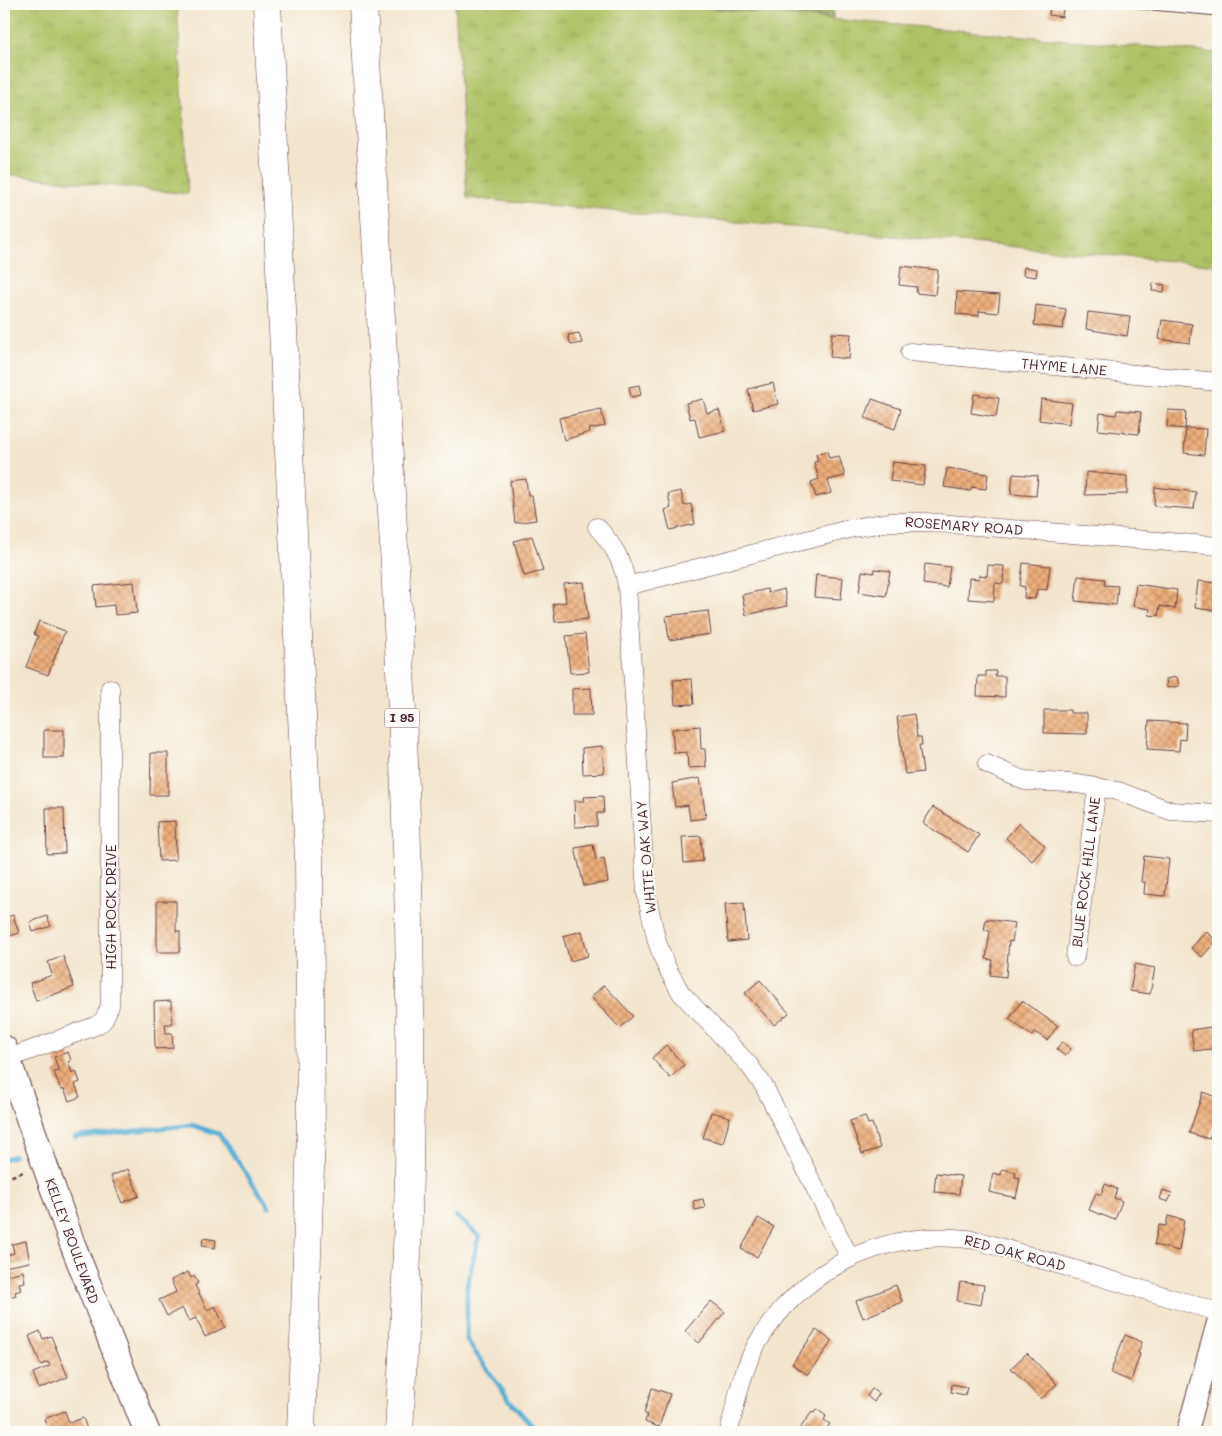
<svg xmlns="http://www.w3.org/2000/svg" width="1222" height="1436" viewBox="0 0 1222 1436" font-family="Mali,sans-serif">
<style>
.grass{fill:url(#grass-tufts);stroke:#7c7048}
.forest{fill:url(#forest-firs);stroke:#6a6442}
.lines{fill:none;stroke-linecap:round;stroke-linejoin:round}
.stream{stroke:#58afd5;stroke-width:4.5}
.building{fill:url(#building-cross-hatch)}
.service-casing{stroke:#633d43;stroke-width:11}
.minor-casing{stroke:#633d43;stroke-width:19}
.tertiary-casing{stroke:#633d43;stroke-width:23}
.secondary-casing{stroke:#633d43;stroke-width:27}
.motorway-casing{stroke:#633d43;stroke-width:29}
.path{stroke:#633d43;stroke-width:2.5;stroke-dasharray:4 4;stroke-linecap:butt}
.service{stroke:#fff;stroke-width:9}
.minor{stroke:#fff;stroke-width:18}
.tertiary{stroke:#fff;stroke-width:21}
.secondary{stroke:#fff;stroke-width:25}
.motorway{stroke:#fff;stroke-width:28}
.labels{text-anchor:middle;stroke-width:4;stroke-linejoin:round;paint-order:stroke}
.shield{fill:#fdfcf7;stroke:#806168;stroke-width:1}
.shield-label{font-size:12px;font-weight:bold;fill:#4a1f2b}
.street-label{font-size:14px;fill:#4a1f2b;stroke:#fdfcf7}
</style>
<defs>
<pattern id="grass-tufts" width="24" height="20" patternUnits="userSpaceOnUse" patternTransform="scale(1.25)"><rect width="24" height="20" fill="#afc265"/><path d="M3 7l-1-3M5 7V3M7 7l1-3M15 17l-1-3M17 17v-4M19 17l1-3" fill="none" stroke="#98a658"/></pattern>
<pattern id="forest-firs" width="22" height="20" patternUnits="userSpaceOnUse" patternTransform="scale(1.25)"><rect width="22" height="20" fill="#8ba85a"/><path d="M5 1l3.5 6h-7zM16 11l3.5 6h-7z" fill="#74884b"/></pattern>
<pattern id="building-cross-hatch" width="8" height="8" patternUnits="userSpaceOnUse" patternTransform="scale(1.25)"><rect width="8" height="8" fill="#eeaf7b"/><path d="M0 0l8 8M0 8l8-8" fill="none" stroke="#c38e65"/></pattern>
</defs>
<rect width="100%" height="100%" fill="#fdfcf7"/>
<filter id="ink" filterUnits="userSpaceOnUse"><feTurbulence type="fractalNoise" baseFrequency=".02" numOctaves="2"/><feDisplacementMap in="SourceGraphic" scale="10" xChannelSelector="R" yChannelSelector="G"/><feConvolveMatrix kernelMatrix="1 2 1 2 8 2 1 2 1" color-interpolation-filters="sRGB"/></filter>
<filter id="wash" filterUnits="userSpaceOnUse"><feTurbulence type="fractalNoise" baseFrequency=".0096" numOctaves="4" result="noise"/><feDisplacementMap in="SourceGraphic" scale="20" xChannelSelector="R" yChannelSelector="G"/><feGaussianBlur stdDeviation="1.12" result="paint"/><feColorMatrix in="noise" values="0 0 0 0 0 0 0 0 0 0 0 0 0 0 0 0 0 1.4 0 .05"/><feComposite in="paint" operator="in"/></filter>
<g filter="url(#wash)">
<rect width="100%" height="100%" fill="#f3e5cd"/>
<!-- grass -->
<g class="grass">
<path d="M4 4H177L188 194 4 174Z"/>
<path d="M455 4H660L1218 53V265L467 198Z"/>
</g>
<!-- forest -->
<path class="forest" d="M660 4H834L833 18Z"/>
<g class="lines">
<!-- stream -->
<g class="stream">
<path d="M75 1137 192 1125 219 1134 269 1207"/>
<path d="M4 1159 14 1156"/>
<path d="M456 1216 479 1236 467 1285V1341L510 1401 538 1432"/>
</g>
</g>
<g id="blocks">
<!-- building -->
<g class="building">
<path d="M1050 6 1063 8 1062 17 1049 15Z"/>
<path d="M901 266 938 270 935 295 916 293 917 287 899 285Z"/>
<path d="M1024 267 1037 269 1036 277 1023 275Z"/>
<path d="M1153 283 1165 285 1164 292 1152 291Z"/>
<path d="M957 292 1000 295 998 313 979 311V316L956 314Z"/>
<path d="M1036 305 1066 309 1063 329 1034 325Z"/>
<path d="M1088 312 1130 317 1127 336 1086 329Z"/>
<path d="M1162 320 1192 324 1190 343 1159 339Z"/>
<path d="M579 333 582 343 571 345 568 335Z"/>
<path d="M832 333 851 334 849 359 830 357Z"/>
<path d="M773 383 778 404 753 410 748 389Z"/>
<path d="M639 385 641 395 631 397 629 387Z"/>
<path d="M974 394 999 398 996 417 971 413Z"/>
<path d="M703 399 707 413 719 410 725 431 699 437 695 418 690 419 686 403Z"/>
<path d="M872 399 901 409 895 429 865 418Z"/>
<path d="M1041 399 1072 403 1069 424 1039 420Z"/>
<path d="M601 409 605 426 589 429 590 432 564 440 559 418Z"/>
<path d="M1117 410 1141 412 1139 434 1098 430 1100 413 1116 415Z"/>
<path d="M1168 410 1186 411 1185 429 1167 427Z"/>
<path d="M1186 428 1206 429 1204 455 1184 453Z"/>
<path d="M827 451 829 458 839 456 845 476 828 480 831 493 816 497 811 482 819 479 814 462 818 461 816 454Z"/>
<path d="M893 462 926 466 923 485 890 481Z"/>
<path d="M947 468 988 474 986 489 971 487V491L944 487Z"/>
<path d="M1086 472 1127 476V494L1085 495Z"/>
<path d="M1013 474 1038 476 1036 496 1011 494Z"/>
<path d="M526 479 528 495H532L536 520 515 523 510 481Z"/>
<path d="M1155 487 1196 492 1194 509 1154 506Z"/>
<path d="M681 491 684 506 691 504 695 524 670 530 665 510 671 508 668 494Z"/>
<path d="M532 536 543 571 524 576 514 541Z"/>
<path d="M1023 563 1050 566 1047 590 1037 589 1035 599 1024 598 1025 587 1020 586Z"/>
<path d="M925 564 950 567 947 587 923 584Z"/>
<path d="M988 565 1004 566 1003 584 995 583 994 601 968 599 969 578 979 579V575L987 576Z"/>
<path d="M875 569 890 571 886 596 859 592 862 571 874 573Z"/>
<path d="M816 575 843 578 841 599 814 597Z"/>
<path d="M1078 576 1105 579 1104 585 1118 586 1116 605 1075 601Z"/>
<path d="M1198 581 1218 583V611L1195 608Z"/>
<path d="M134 582 137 613 115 615 114 605 96 607 94 586Z"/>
<path d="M584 582 588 619 555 622 553 604 566 602 564 584Z"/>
<path d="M1136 584 1177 590 1175 609 1160 606 1158 616 1149 615 1150 609 1133 606Z"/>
<path d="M767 589 768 593 784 589 787 606 746 615 742 595Z"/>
<path d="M708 611 711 634 669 640 666 616Z"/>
<path d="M39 621 65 631 48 675 26 667 38 636 34 634Z"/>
<path d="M585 634 589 672 570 673 566 636Z"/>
<path d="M986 671H996L995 676H1005V697L977 696 978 676H986Z"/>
<path d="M1177 677 1179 686 1167 688 1166 679Z"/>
<path d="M692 679 694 704 675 705 673 680Z"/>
<path d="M591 688 592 715H572V689Z"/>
<path d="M1044 710H1070V713H1087V734L1044 733Z"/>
<path d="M914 714 917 737H921L922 745H919L923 772 905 774 897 717Z"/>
<path d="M1149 721 1186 723 1185 740 1180 739 1179 751 1147 749Z"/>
<path d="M700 726 701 749H705L706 767 688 768 687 752 674 753 672 729Z"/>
<rect x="44" y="730" width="20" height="28"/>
<path d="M602 746 604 773 583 774 582 748Z"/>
<rect x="1215" y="749" width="3" height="18"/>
<path d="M151 753H168V795H150Z"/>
<path d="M700 778 706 818 690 820 688 805 675 807 672 783Z"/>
<path d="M603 796 604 813H597V826L575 827 574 801H585L584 797Z"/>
<path d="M933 807 979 835 968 852 923 823Z"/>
<path d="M46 808H64L65 853 47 854Z"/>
<path d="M175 821 176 860 159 861 157 822Z"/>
<path d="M1019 823 1045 846 1032 861 1006 838Z"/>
<path d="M701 836 703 861 684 863 682 837Z"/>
<path d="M593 845 596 860 604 858 608 882 584 886 575 848Z"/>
<path d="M1144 856 1169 859 1165 896 1144 894 1145 882H1141Z"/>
<path d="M157 901H176V931H180V952H157Z"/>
<path d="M744 903 747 940 728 942 725 904Z"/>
<path d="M13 915 19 933 4 938V918Z"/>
<path d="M47 916 51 926 33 932 30 922Z"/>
<path d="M986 919 1015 923 1012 942 1009 941 1006 977 990 975 993 960 986 959 990 931 984 930Z"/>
<path d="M582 931 588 956 570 961 563 936Z"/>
<path d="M1206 931 1216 941 1202 957 1191 948Z"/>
<path d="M63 956 74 987 36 1001 30 983 52 975 48 962Z"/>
<path d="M1135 964 1155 968 1150 994 1130 991Z"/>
<path d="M760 980 789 1013 774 1025 745 993Z"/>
<path d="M604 985 633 1016 620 1028 591 997Z"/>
<path d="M171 1001 172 1024H165L166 1033H172L173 1048 155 1049 154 1002Z"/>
<path d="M1022 1001 1058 1026 1047 1040 1035 1032 1032 1036 1009 1019Z"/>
<path d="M1217 1026 1218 1048 1194 1051 1191 1030Z"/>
<path d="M1062 1042 1071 1049 1065 1056 1056 1049Z"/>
<path d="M666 1045 684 1065 670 1078 652 1058Z"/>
<path d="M68 1052 71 1060 68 1062 72 1073 76 1071 80 1082 75 1084 80 1097 69 1101 64 1089 61 1090 54 1072 59 1071 54 1057Z"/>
<path d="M1203 1092 1218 1098V1112L1209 1139 1189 1133Z"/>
<path d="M711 1112 730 1117 723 1143 703 1138Z"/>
<path d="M865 1116 868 1124 872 1123 880 1148 862 1154 850 1121Z"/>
<path d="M128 1169 139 1196 122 1203 111 1176Z"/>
<path d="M1002 1169 1016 1172 1015 1177 1020 1178 1016 1198 989 1192 993 1173 1001 1175Z"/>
<path d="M936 1173 961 1176 959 1194 934 1192Z"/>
<path d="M1105 1184 1117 1189 1114 1198 1122 1201 1115 1220 1089 1210 1096 1193 1101 1195Z"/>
<path d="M1163 1190 1172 1193 1168 1202 1160 1199Z"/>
<path d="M703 1199 705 1208 695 1210 693 1201Z"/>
<path d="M1168 1216 1184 1220 1179 1251 1154 1245 1159 1225 1166 1226Z"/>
<path d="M758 1218 774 1227 757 1257 741 1249Z"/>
<path d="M203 1238 216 1240 215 1248 202 1246Z"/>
<path d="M26 1241 30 1262 4 1267V1256L14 1253 12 1244Z"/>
<path d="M23 1271 25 1282 19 1283 21 1290 15 1292 16 1295 6 1298 4 1276Z"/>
<path d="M188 1272 191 1278 194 1276 198 1283 195 1285 207 1310 215 1306 225 1327 205 1337 196 1318 189 1321 182 1308 167 1316 159 1300 176 1292 171 1280Z"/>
<path d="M960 1282 984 1285 981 1305 957 1301Z"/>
<path d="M896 1285 902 1302 863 1318 856 1301Z"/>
<path d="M711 1301 725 1312 699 1343 685 1331Z"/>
<path d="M816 1330 832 1341 808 1375 792 1364Z"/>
<path d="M40 1331 43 1339 51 1336 68 1377 39 1389 33 1373 50 1366 48 1362 41 1365 29 1336Z"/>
<path d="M1125 1335 1142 1342 1138 1353 1140 1354 1131 1381 1110 1373Z"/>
<path d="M1027 1353 1057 1384 1041 1399 1011 1368Z"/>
<path d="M952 1384 967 1387 965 1395 951 1392Z"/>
<path d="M652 1388 670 1394 659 1427 645 1422 647 1415 644 1413Z"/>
<path d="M872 1389 879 1394 874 1402 867 1396Z"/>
<path d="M817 1409 826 1416 824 1420 830 1424 824 1432H797L812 1412 814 1413Z"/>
<path d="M65 1411 69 1423 83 1418 88 1432H49L44 1419Z"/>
</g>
</g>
</g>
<g filter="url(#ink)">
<use href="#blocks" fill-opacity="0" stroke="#633d43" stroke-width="1"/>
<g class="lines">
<defs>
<path id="service" d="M1141 4 1218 11"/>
<g id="minor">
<path d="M910 352 1218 382"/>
<path d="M597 527C614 546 623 561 627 586L646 893 657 942 666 966 681 993 749 1065 764 1086 850 1258"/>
<path d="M627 586 853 528 890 522H926L1218 546"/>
<path d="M987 764 1025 781 1070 783 1097 787 1118 791 1171 811 1218 814"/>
<path d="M1075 957 1097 787"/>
<path d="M7 1059 95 1026 103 1021 110 1006V688"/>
<path d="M729 1432C736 1402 742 1369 758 1342 804 1266 889 1227 976 1240L1218 1312"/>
</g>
<path id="tertiary" d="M1187 1432 1218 1321"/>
<path id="secondary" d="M4 1048 72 1243 147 1432"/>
<g id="motorway">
<path d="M267 4 309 858 311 1137 301 1432"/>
<path d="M363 4C379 310 402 616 409 922 412 1092 409 1263 399 1432"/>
</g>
</defs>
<!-- service casing -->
<use href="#service" class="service-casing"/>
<!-- minor casing -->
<use href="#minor" class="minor-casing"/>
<!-- tertiary casing -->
<use href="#tertiary" class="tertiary-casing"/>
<!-- secondary casing -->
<use href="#secondary" class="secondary-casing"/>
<!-- motorway casing -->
<use href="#motorway" class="motorway-casing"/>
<!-- path -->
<path class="path" d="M4 1179 26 1171"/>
<!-- service -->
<use href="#service" class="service"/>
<!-- minor -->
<use href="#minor" class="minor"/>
<!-- tertiary -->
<use href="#tertiary" class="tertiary"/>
<!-- secondary -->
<use href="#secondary" class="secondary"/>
<!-- motorway -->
<use href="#motorway" class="motorway"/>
</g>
</g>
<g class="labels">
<!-- shield labels -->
<rect class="shield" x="384.5" y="708.5" width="35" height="19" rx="4"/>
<g class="shield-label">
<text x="402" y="722">I 95</text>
</g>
<!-- street labels -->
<g class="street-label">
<text transform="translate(1064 367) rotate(5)" y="5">THYME LANE</text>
<text transform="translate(964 526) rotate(4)" y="5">ROSEMARY ROAD</text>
<text transform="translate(646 857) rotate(-95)" y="5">WHITE OAK WAY</text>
<text transform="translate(1086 872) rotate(-83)" y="5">BLUE ROCK HILL LANE</text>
<text transform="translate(111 907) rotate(-90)" y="5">HIGH ROCK DRIVE</text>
<text transform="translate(72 1241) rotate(70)" y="5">KELLEY BOULEVARD</text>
<text transform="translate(1015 1253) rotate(15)" y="5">RED OAK ROAD</text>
</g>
</g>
<!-- margin -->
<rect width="1222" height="1436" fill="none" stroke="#fdfcf7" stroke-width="20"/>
</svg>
